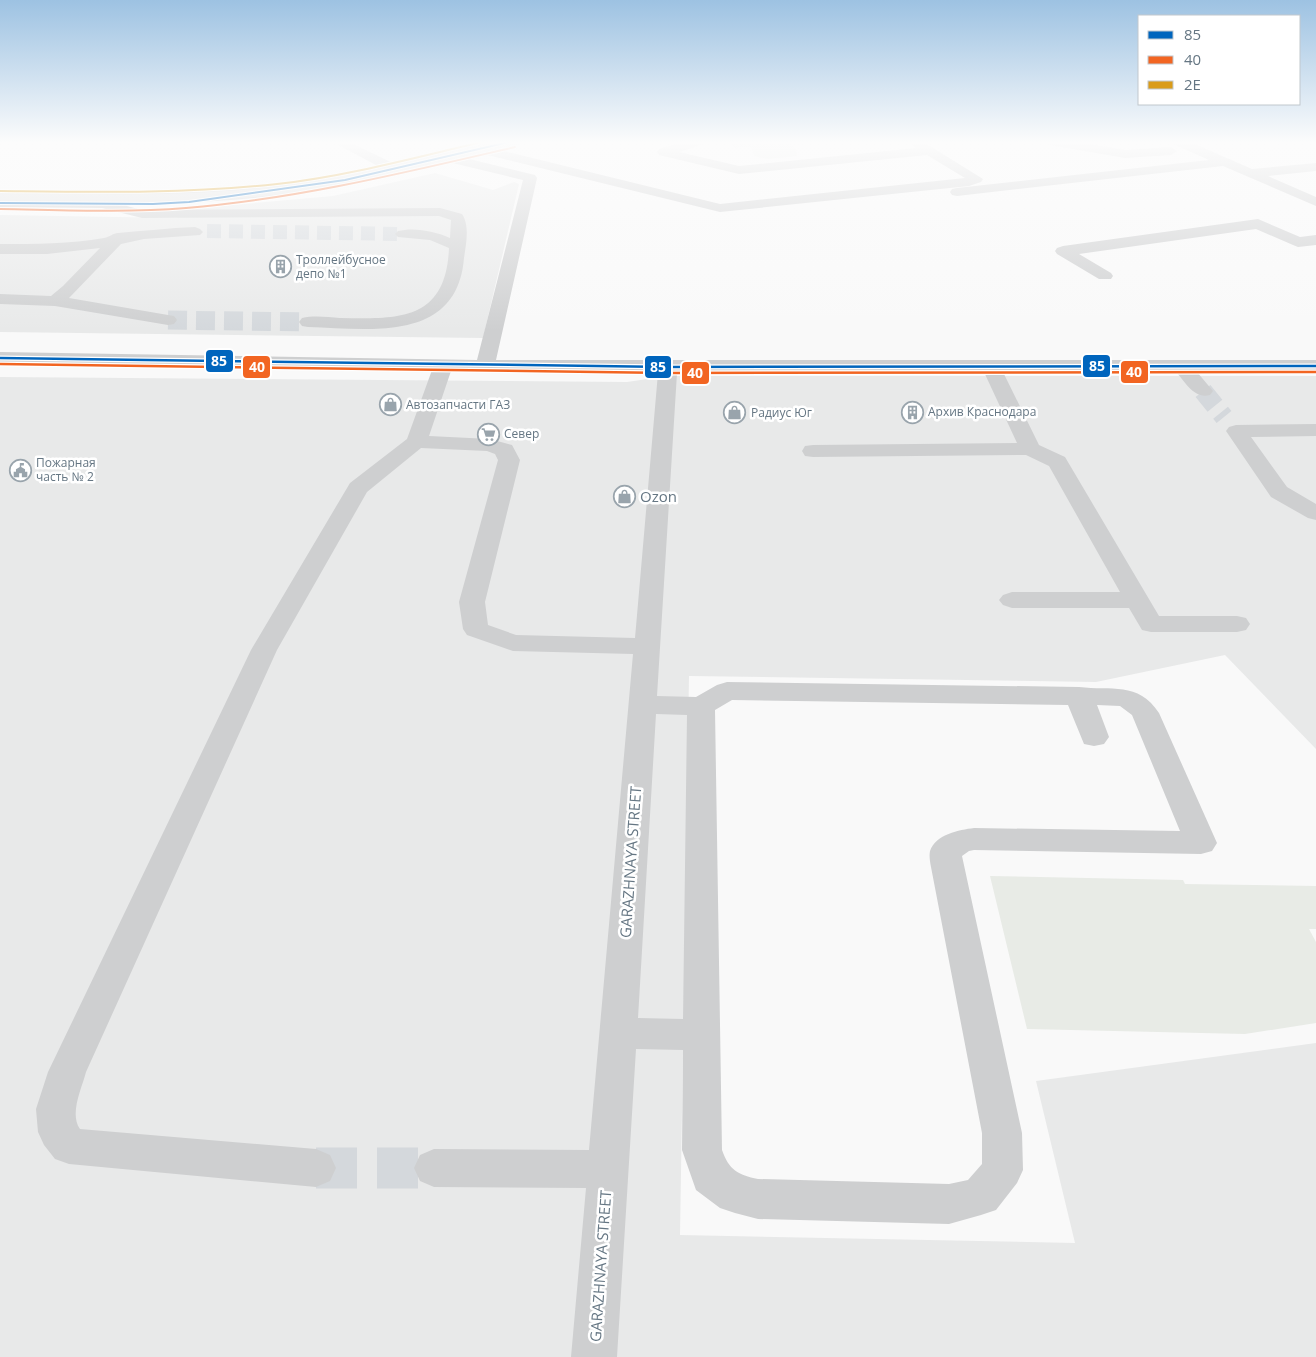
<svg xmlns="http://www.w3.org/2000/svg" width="1316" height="1357" viewBox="0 0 1316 1357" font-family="'Open Sans',sans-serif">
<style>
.built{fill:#e8e9e9}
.green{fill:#e8ebe6}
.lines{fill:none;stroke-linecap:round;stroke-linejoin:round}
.minor-tunnel-far2{stroke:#d4d8dc;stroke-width:14;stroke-dasharray:14 8;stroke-linecap:butt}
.minor-tunnel-far1{stroke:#d4d8dc;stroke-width:19;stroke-dasharray:19 9;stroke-linecap:butt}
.minor-tunnel{stroke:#d4d8dc;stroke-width:41;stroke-dasharray:41 20;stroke-linecap:butt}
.major-casing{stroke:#d5d6d7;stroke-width:2}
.minor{fill:#cecfd0;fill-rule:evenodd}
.major{fill:#e1e2e2;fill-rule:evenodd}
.bus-1-far1-casing{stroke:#fff;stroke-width:4}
.bus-1-casing{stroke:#fff;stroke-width:5}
.bus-2-far1-casing{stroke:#fff;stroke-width:4}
.bus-2-casing{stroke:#fff;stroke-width:5}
.bus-3-casing{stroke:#fff;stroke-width:4}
.bus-1-far1{stroke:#0065bd;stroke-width:2}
.bus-1{stroke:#0065bd;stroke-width:2.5}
.bus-2-far1{stroke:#f26522;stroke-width:2}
.bus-2{stroke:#f26522;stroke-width:2.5}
.bus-3{stroke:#da9c1a;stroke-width:2}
.labels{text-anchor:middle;stroke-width:5;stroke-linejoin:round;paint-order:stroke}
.far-poi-label{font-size:12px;fill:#657683;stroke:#fff;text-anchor:start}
.poi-label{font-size:15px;fill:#657683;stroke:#fff;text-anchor:start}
.street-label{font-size:15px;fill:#657683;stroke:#fff}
.line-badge{stroke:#fff;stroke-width:2}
.badge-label{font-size:14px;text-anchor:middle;font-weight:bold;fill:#fff}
</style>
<rect width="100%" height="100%" fill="#f9f9f9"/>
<!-- built -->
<g class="built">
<path d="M435 173 493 190 514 182 519 184 483 338 0 332V215L177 218 188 209 333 196Z"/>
<path d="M668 376H1316V749L1225 655 1096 682 689 676 680 1235 1075 1243 1036 1081 1316 1043V1357H0V377L627 382Z"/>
</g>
<!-- green -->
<g class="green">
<path d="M737 141H796L800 144 790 145 796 149 797 156 768 159 754 156 751 146 736 148 730 143Z"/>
<path d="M990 876 1183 880 1185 884 1316 886V929H1309L1316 942V1023L1245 1034 1027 1029Z"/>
</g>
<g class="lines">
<!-- minor-tunnel-far2 -->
<path class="minor-tunnel-far2" d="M207 231 403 234"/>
<!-- minor-tunnel-far1 -->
<g class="minor-tunnel-far1">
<path d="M168 320 308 322"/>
<path d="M1203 391 1224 417"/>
</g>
<!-- minor-tunnel -->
<path class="minor-tunnel" d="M316 1168H434"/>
<defs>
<path id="major" d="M497 141H520L518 144C440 163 361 184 281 194 188 206 93 202 0 201V193C93 194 188 197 281 186 354 176 426 158 497 141Z"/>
</defs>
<!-- major casing -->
<use href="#major" class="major-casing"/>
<!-- minor -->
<g class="minor">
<path d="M331 141H347L399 166 401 169 394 173 389 172Z"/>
<path d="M686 141H706L704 144 679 152 739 166 916 148 907 141H922L983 179 981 182 969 186 720 212 475 152 474 149 480 145 720 204 965 178 927 155 739 174 659 155 657 152 659 149Z"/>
<path d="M1044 141H1073L1125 150 1171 147 1177 151 1171 155 1125 158 1050 145Z"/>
<path d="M1171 141H1188L1252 169 1316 163V171L1268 176 1316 197V206L1223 166 957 196 952 195 950 192 952 189 957 188 1209 160 1173 144Z"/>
<path d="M445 153 535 175 537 178 496 360H1316V372H1197L1213 391 1210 395C1194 399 1186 383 1176 372H1003L1039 445 1065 457 1159 616H1237L1246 618 1250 624 1246 630 1237 632H1151L1142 630 1129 608H1012L1003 605 999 600 1003 595 1012 592H1120L1049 466 1026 455 813 457 805 456 802 451 805 446 813 445 1017 443 984 372 677 373 657 696 696 697 717 685 727 682 1079 687C1111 691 1138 681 1159 713L1217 843 1212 851 1201 854 974 850 969 851 962 856 1022 1133 1023 1170 1017 1183 996 1210 981 1215 949 1224 758 1219 735 1213 720 1208 696 1190 682 1150 683 1050 636 1049 617 1357H571L586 1188 434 1187 420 1181 414 1168 420 1155 434 1149 589 1150 633 654 513 651 467 635 463 629 459 602 498 460 495 454 487 451 421 448 367 492 277 650 86 1072C82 1088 69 1114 80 1129L316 1149 330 1155 336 1168 330 1181 316 1187 69 1164 55 1159 44 1145 38 1132 36 1109 48 1072 251 650 350 483 407 439 432 370 0 364V352L477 360 523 180 440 160 438 157 440 154ZM451 371 658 373 635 638 516 635 488 625 485 602 520 460 512 445 490 439 429 436ZM732 700 1068 705 1084 744 1094 746 1104 744 1109 737 1097 705 1120 706 1132 715 1180 831 974 828C959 830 936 834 930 851 929 856 930 862 931 867L982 1133V1164L968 1180 949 1184 758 1179C738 1175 729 1170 722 1150L715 710ZM656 714 687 715 683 1019 638 1018Z"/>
<path d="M0 199 121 200 126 201 128 204 127 206 142 210 440 208 462 214C470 226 466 244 464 258 457 343 370 329 308 327L302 326 299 322 302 318C314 315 328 317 340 318 399 319 446 321 449 248L430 240 398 237 395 234 398 231C414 227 435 231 450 238L451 220 439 216 142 218 102 208 0 207Z"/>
<path d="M1258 219 1300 237 1316 235V245L1298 247 1293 245 1256 229 1079 254 1111 273 1113 276 1111 279H1099L1057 254 1055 251 1057 248 1063 246Z"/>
<path d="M195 227 200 229 203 232 200 235 144 239 121 244 69 298 168 315 174 316 177 320 174 324 168 325 55 306 0 304V294L51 296 63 286 100 248 47 254H0V244C35 244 70 244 104 238 110 237 113 233 118 233 143 231 169 228 195 227Z"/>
<path d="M1316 424V436L1251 437 1287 487 1316 504V520L1308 518 1271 497 1226 431 1229 427 1236 425Z"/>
</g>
<!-- major -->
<use href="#major" class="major"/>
<defs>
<path id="bus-1-far1" d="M0 203 153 204 189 202 345 180 513 141"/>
<path id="bus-1" d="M0 358 668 367 1316 366"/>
<path id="bus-2-far1" d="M0 209C62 210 124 213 186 208 297 199 407 172 515 147"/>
<path id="bus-2" d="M0 364 668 373 1316 372"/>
<path id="bus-3" d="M0 191C92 192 185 194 277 184 348 176 417 157 486 141"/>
</defs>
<!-- bus-1-far1 casing -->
<use href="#bus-1-far1" class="bus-1-far1-casing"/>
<!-- bus-1 casing -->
<use href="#bus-1" class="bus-1-casing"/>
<!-- bus-2-far1 casing -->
<use href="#bus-2-far1" class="bus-2-far1-casing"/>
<!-- bus-2 casing -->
<use href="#bus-2" class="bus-2-casing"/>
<!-- bus-3 casing -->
<use href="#bus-3" class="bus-3-casing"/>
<!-- bus-1-far1 -->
<use href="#bus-1-far1" class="bus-1-far1"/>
<!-- bus-1 -->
<use href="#bus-1" class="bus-1"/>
<!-- bus-2-far1 -->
<use href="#bus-2-far1" class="bus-2-far1"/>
<!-- bus-2 -->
<use href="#bus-2" class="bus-2"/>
<!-- bus-3 -->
<use href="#bus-3" class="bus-3"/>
</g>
<!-- sky -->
<linearGradient id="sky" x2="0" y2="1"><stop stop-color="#9dc2e2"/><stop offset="0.43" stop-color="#fcfcfc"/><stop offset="1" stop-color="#fcfcfc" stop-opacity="0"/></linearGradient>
<rect width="1316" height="331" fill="url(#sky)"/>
<!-- icons -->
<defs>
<symbol id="building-ring" viewBox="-11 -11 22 22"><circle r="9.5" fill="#fff" stroke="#99a4ac" stroke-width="1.5"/><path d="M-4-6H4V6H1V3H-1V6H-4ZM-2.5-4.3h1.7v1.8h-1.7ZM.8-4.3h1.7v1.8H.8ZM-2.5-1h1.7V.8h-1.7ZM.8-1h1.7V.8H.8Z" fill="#99a4ac"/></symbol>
<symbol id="shop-ring" viewBox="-11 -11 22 22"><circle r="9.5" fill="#fff" stroke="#99a4ac" stroke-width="1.5"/><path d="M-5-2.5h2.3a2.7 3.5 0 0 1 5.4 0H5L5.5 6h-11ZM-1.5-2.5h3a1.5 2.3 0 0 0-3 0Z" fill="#99a4ac"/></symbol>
<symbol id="supermarket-ring" viewBox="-11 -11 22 22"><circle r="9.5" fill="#fff" stroke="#99a4ac" stroke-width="1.5"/><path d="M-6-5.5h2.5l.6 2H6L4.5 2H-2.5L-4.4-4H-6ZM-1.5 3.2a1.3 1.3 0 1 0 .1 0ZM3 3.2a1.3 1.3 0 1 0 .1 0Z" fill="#99a4ac"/></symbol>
<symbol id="civic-ring" viewBox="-11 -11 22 22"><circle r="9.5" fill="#fff" stroke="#99a4ac" stroke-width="1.5"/><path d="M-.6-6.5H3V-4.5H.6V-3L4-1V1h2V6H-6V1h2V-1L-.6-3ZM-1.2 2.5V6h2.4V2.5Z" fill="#99a4ac"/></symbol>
</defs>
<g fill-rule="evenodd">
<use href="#building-ring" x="268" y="254" width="25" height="25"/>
<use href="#shop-ring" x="378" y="392" width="25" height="25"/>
<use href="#building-ring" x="900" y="400" width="25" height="25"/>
<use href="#shop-ring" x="722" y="400" width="25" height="25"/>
<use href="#supermarket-ring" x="476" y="422" width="25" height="25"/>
<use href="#civic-ring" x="8" y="458" width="25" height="25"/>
<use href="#shop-ring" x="612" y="484" width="25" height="25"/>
</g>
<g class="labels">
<!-- far-poi labels -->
<g class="far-poi-label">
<text x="296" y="264">Троллейбусное<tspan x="296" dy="14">депо №1</tspan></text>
<text x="406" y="409">Автозапчасти ГАЗ</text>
<text x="928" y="416">Архив Краснодара</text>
<text x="751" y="417">Радиус Юг</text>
<text x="504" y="438">Север</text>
<text x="36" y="467">Пожарная<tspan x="36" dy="14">часть № 2</tspan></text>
</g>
<!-- poi labels -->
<g class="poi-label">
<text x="640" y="502">Ozon</text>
</g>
<!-- street labels -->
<g class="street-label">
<text transform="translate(631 862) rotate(-86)" y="5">GARAZHNAYA STREET</text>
<text transform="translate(601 1266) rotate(-86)" y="5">GARAZHNAYA STREET</text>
</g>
</g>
<g class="line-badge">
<rect x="205" y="349" width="29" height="24" rx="5" fill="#0065bd"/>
<rect x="1082" y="354" width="29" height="24" rx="5" fill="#0065bd"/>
<rect x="644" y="355" width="28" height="24" rx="5" fill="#0065bd"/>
<rect x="242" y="355" width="29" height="24" rx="5" fill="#f26522"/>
<rect x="1120" y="360" width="29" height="24" rx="5" fill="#f26522"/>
<rect x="681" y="361" width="29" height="24" rx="5" fill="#f26522"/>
</g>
<g class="badge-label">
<text x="219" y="366">85</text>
<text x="1097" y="371">85</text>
<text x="658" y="372">85</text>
<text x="257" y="372">40</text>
<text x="1134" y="377">40</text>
<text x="695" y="378">40</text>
</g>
<!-- legend -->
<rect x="1138" y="15" width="162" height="90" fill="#ffffff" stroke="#c1c8cd"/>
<rect x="1148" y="31" width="25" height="8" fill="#0065bd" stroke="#c1c8cd"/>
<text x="1184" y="40" font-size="15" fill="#657683">85</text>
<rect x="1148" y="56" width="25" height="8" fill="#f26522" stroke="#c1c8cd"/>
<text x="1184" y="65" font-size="15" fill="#657683">40</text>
<rect x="1148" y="81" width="25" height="8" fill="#da9c1a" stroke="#c1c8cd"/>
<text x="1184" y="90" font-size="15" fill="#657683">2Е</text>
</svg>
